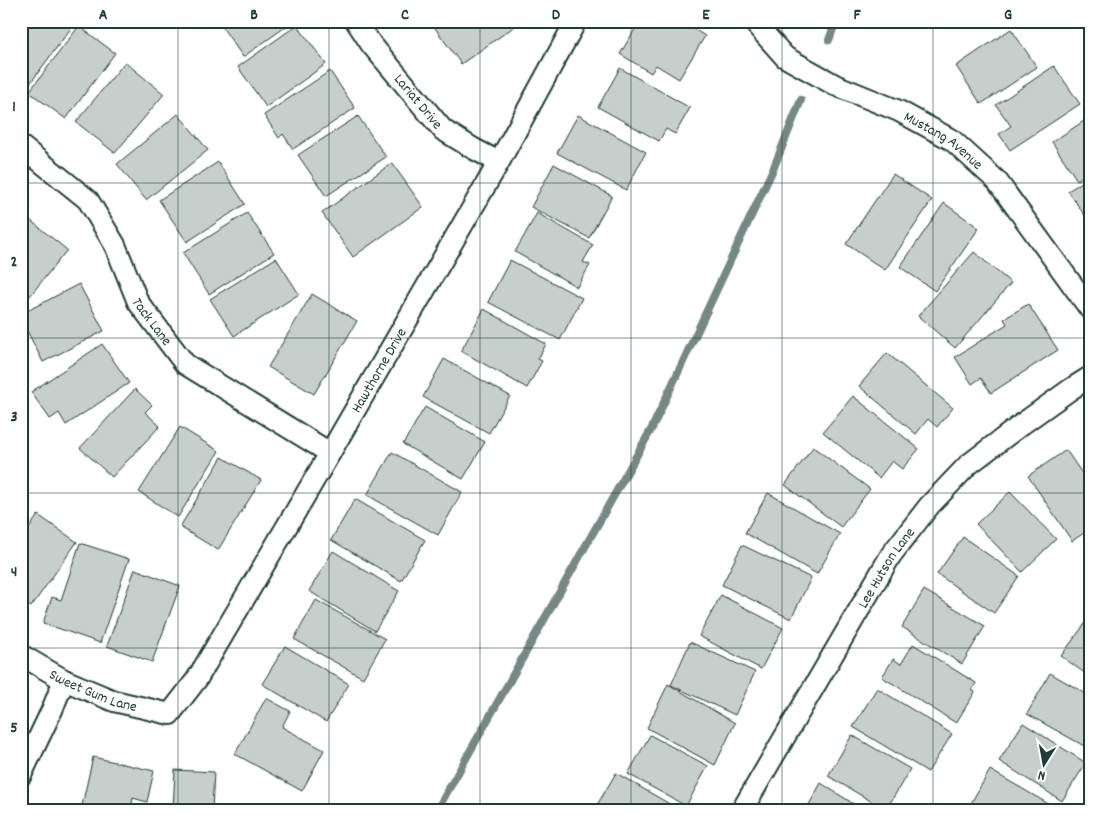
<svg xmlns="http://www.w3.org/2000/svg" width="1111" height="831" viewBox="0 0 1111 831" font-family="Dekko,sans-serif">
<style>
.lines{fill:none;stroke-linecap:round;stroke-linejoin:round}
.stream{stroke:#758883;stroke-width:8}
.building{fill:#c7cfcc;stroke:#1f3d34}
.minor-casing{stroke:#1f3d34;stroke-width:24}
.minor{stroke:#fff;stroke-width:20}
.grid{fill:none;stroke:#1f3d34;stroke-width:1;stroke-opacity:0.55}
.labels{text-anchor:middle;stroke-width:4;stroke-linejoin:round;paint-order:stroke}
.street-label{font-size:15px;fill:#1f3d34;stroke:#fff}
.neatline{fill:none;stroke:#1f3d34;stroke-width:2}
.grid-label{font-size:16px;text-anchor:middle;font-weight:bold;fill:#1f3d34}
</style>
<rect width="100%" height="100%" fill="#fff"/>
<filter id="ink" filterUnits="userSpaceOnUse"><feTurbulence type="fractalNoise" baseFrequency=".02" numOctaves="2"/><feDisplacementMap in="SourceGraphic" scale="10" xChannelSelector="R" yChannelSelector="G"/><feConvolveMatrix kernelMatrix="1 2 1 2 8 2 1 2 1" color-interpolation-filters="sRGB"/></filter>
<g filter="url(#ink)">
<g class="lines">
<!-- stream -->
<g class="stream">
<path d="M829 40 836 21"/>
<path d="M437 810 652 428 774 167 801 100"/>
</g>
</g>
<!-- building -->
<g class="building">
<path d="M21 21H69L74 24 23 93 21 92Z"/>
<path d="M218 21H294L243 57Z"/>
<path d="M444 21H516L518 24 461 64 435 28Z"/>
<path d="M640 21H680L705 36 679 79 656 65 651 73 620 54Z"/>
<path d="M297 25 326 64 266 107 238 67Z"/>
<path d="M79 26 115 53 66 119 29 92Z"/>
<path d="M1011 29 1037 67 981 104 956 66Z"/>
<path d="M125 62 164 94 115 153 76 122Z"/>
<path d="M1054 66 1080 104 1010 150 999 134 1011 126 996 105Z"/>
<path d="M620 68 690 108 675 134 666 129 659 141 598 107Z"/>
<path d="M330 71 355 108 293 149 283 134 279 138 264 115Z"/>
<path d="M178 114 208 150 146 200 117 164Z"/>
<path d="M578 115 646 152 626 190 557 153Z"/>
<path d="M358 116 386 157 326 196 298 155Z"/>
<path d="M1090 117V172L1077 180 1052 142Z"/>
<path d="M218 162 245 204 187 242 159 200Z"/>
<path d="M392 163 423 207 353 257 322 213Z"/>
<path d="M554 164 612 196 589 238 531 207Z"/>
<path d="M893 174 932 200 885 270 846 244Z"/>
<path d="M1090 177V223L1068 191Z"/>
<path d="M944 203 979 228 935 291 900 267Z"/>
<path d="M247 213 274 253 209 294 183 253Z"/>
<path d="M537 213 593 245 583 262 590 265 577 287 515 252Z"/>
<path d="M25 216 67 250 21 307V220Z"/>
<path d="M974 252 1011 283 955 348 918 316Z"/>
<path d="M276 258 299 294 234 336 210 299Z"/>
<path d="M510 260 582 298 560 340 488 302Z"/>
<path d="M79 284 104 331 43 362 21 319V314Z"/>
<path d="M312 294 357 321 314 394 268 367Z"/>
<path d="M1028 304 1058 350 991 393 981 378 972 384 955 357 1007 324 1004 319Z"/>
<path d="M484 309 546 344 538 359 542 361 527 388 461 351Z"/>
<path d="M102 344 129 383 66 425 59 413 50 419 31 392Z"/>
<path d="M887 353 953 408 937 427 928 419 916 434 859 386Z"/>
<path d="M444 359 510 396 489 433 423 397Z"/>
<path d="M135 389 152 405 145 412 160 426 112 477 80 448Z"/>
<path d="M853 396 919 449 902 469 892 461 879 478 823 432Z"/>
<path d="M425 407 485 442 463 479 403 444Z"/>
<path d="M180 427 219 451 178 517 139 492Z"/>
<path d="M1090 443V458L1083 448Z"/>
<path d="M813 447 870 489 841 527 785 485Z"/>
<path d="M1066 450 1090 485V529L1072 541 1028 476Z"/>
<path d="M392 452 462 492 438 535 367 495Z"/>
<path d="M222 457 261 480 218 550 180 527Z"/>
<path d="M1010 492 1056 539 1022 572 976 524Z"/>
<path d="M768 493 840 534 817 574 745 533Z"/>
<path d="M355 499 425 540 401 581 331 540Z"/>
<path d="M38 515 77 542 31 607 21 600V540Z"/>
<path d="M963 537 1019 576 994 613 937 574Z"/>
<path d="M80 543 129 559 100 643 43 623 52 597 61 600Z"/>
<path d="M742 545 811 578 791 619 722 585Z"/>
<path d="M333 551 399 591 375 631 309 591Z"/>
<path d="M135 569 180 586 152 662 107 646Z"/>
<path d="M924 590 985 626 962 664 902 627Z"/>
<path d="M721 595 783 628 761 669 699 636Z"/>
<path d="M316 600 385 639 363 678 294 639Z"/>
<path d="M1087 621 1090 623V677L1061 656Z"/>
<path d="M690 642 755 672 735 715 671 685Z"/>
<path d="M913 644 976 683 972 690 975 692 956 723 882 677 893 659 901 664Z"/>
<path d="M285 646 349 684 326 722 262 684Z"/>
<path d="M1050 673 1090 696V739L1086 747 1027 714Z"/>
<path d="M668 684 735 723 715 765 647 728Z"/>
<path d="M877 688 952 734 928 772 853 727Z"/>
<path d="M266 698 290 711 282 727 324 750 302 791 235 754Z"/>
<path d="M1023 723 1086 763 1062 801 999 761Z"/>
<path d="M650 735 708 766 686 806 628 774Z"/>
<path d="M852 735 910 769 886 810 828 776Z"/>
<path d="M93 757 154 771 147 802 133 798 131 810H81Z"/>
<path d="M175 770 214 772 212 810H173Z"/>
<path d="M990 770 1059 810H967Z"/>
<path d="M616 773 680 810H594Z"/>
<path d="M821 783 863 810H806Z"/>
</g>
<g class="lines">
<defs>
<g id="minor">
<path id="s1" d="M356 21 371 44 443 130 474 149 499 162"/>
<path id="s2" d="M753 21 785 57 835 85 899 111 952 140 997 181 1090 309"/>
<path id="s3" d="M21 146 88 200 115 245 138 302 185 364 330 453"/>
<path id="s4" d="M21 655 64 680 114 701 170 714 197 679 330 453 499 162 576 21"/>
<path d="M21 775 52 710 64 680"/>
<path id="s5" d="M742 810 891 555 929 506 968 465 1022 424 1071 389 1090 377"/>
</g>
</defs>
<!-- minor casing -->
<use href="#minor" class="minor-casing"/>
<!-- minor -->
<use href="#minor" class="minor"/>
</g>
</g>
<!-- grid -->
<path class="grid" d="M178 21V810M329 21V810M480 21V810M631 21V810M782 21V810M933 21V810M21 183H1090M21 338H1090M21 493H1090M21 648H1090"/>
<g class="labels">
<!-- street labels -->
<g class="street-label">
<text dy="5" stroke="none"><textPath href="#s1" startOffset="102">Lariat Drive</textPath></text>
<text dy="5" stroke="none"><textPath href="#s2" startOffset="228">Mustang Avenue</textPath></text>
<text dy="5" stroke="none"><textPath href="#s3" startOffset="224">Tack Lane</textPath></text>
<text dy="5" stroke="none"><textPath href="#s4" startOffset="564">Hawthorne Drive</textPath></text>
<text dy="5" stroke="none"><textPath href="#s5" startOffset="282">Lee Hutson Lane</textPath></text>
<text dy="5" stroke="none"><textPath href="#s4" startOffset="81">Sweet Gum Lane</textPath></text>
</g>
</g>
<!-- margin -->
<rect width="1111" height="831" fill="none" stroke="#fff" stroke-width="55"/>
<!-- north arrow -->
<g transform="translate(1044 764) rotate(191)" stroke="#ffffff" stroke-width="4" paint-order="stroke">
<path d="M0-4L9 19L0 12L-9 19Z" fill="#1f3d34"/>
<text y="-8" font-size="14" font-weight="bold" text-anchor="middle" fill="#1f3d34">N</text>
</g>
<rect x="28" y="28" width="1056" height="776" class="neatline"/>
<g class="grid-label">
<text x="103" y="19">A</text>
<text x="254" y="19">B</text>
<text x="405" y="19">C</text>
<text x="556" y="19">D</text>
<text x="706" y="19">E</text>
<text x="857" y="19">F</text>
<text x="1008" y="19">G</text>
<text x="14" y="111">1</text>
<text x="14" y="266">2</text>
<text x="14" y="421">3</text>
<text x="14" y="576">4</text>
<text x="14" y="732">5</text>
</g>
</svg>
